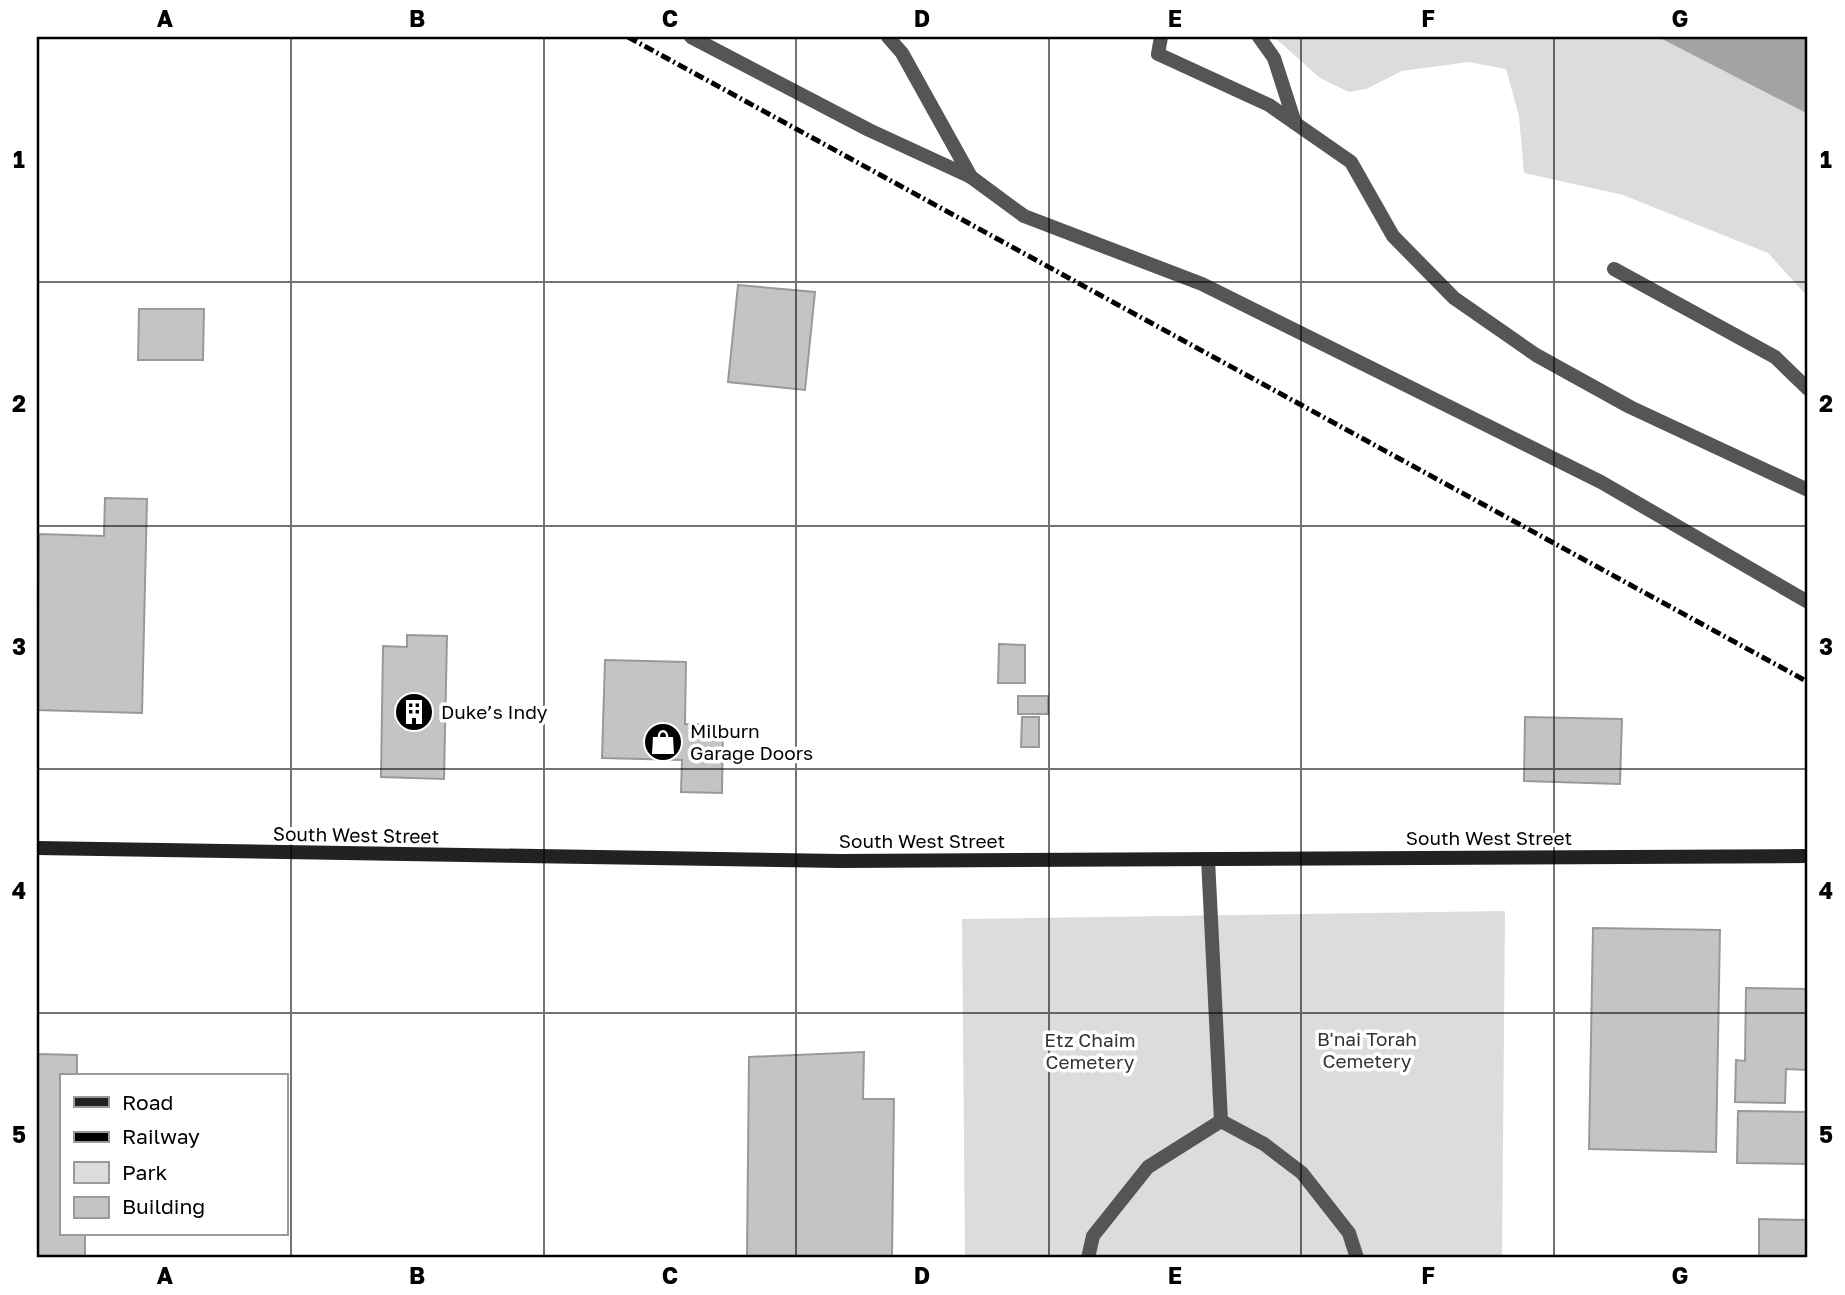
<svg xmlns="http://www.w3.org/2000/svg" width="1845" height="1295" viewBox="0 0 1845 1295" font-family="'Golos Text',sans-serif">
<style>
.green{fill:#dcdcdc}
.water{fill:#a3a3a3}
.building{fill:#c4c4c4;stroke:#999;stroke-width:2}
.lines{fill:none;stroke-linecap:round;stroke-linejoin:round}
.lane{stroke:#555;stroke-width:14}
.secondary{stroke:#222;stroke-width:14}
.rail{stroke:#000;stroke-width:5;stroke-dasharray:10 3.5 2 3.5;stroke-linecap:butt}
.grid{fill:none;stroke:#000;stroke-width:2;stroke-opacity:0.55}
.labels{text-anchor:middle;stroke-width:7;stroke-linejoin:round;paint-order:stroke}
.poi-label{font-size:19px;fill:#000;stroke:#fff;text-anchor:start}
.street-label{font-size:19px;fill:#000;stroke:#fff}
.park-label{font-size:19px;fill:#333;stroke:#fff}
.neatline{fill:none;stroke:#000;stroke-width:2.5}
.grid-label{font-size:23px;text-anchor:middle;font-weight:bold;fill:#000}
</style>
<rect width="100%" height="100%" fill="#fff"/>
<!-- green -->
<g class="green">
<path d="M1274 37H1658L1808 114V297L1768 253 1623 195 1524 173 1519 116 1506 69 1469 62 1402 71 1366 89 1349 92 1320 78Z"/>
<path d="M1505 911 1502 1258H965L962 919Z"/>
</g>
<!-- water -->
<path class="water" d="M1658 37H1808V114Z"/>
<!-- building -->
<g class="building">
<path d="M738 285 815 292 805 390 728 382Z"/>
<path d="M139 309H204L203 360H138Z"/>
<path d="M105 498 147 499 142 713 37 710 39 534 104 536Z"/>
<path d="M407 635 447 636 444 779 381 777 383 646 407 647Z"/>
<path d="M999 644 1025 645V683H998Z"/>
<path d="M605 660 686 662 685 724 723 725 722 793 681 792 682 760 602 758Z"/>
<rect x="1018" y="696" width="30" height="18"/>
<path d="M1022 717H1039V747H1021Z"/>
<path d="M1525 717 1622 719 1620 784 1524 781Z"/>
<path d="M1593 928 1720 930 1716 1152 1589 1149Z"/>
<path d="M1746 988 1808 989V1070L1786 1069 1785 1103 1735 1102 1736 1060 1745 1061Z"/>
<path d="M864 1052 863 1099H894L892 1258H747L749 1057Z"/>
<path d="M37 1054 77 1055V1076H61V1234H85V1258H37Z"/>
<path d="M1738 1111 1808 1112V1164L1737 1163Z"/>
<path d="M1759 1219 1808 1220V1258H1759Z"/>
</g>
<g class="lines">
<!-- lane -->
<g class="lane">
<path d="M691 37 869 130 971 177 1024 216 1202 284 1601 482 1808 602"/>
<path d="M888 37 902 53 971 177"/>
<path d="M1161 37 1158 54 1269 105 1351 162 1393 236 1454 298 1536 355 1630 407 1808 490"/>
<path d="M1259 37 1274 58 1295 123"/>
<path d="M1614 269 1775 357 1808 389"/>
<path d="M1221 1121 1264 1144 1302 1173 1349 1233 1357 1258"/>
<path d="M1088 1258 1093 1236 1148 1167 1221 1121 1208 859"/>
</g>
<!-- secondary -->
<path class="secondary" d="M37 848 840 861 1808 856"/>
<!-- rail -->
<path class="rail" d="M628 37 1808 682"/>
</g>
<!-- grid -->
<path class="grid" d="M291 37V1258M544 37V1258M796 37V1258M1049 37V1258M1301 37V1258M1554 37V1258M37 282H1808M37 526H1808M37 769H1808M37 1013H1808"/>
<!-- icons -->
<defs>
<symbol id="building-disc" viewBox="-11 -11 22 22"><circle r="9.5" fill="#000" stroke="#fff"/><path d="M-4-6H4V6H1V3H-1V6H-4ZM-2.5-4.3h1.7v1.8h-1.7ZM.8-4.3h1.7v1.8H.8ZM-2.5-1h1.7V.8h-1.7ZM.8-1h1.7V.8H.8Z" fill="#fff"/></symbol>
<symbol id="shop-disc" viewBox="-11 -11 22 22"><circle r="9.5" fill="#000" stroke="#fff"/><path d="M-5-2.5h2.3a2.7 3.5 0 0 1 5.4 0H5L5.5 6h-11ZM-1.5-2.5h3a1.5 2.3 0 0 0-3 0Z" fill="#fff"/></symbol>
</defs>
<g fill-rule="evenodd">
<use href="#building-disc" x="392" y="690" width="44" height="44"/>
<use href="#shop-disc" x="641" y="720" width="44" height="44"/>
</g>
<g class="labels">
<!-- poi labels -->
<g class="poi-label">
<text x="441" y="719">Duke’s Indy</text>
<text x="690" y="738">Milburn<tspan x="690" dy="22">Garage Doors</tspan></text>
</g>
<!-- street labels -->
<g class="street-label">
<text transform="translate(356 835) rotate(1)" y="7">South West Street</text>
<text x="1489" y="845">South West Street</text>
<text x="922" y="848">South West Street</text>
</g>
<!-- park labels -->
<g class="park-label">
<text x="1367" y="1046">B'nai Torah<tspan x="1367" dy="22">Cemetery</tspan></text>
<text x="1090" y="1047">Etz Chaim<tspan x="1090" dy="22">Cemetery</tspan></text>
</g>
</g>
<!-- border -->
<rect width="1845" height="1295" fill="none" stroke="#ffffff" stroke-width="77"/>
<!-- legend -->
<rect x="60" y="1074" width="228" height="161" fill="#ffffff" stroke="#999999" stroke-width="2"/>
<rect x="74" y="1097" width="35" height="10" fill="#222222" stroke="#999999" stroke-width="2"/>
<text x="122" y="1110" font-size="21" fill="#000000">Road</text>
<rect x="74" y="1132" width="35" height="10" fill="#000000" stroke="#999999" stroke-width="2"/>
<text x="122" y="1144" font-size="21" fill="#000000">Railway</text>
<rect x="74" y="1162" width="35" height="21" fill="#dcdcdc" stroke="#999999" stroke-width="2"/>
<text x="122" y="1180" font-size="21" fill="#000000">Park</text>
<rect x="74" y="1197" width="35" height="21" fill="#c4c4c4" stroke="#999999" stroke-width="2"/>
<text x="122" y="1214" font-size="21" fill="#000000">Building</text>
<rect x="38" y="38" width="1768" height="1218" class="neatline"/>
<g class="grid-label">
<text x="165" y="27">A</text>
<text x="417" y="27">B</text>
<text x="670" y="27">C</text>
<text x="922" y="27">D</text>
<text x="1175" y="27">E</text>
<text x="1428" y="27">F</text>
<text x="1680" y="27">G</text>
<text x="19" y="168">1</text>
<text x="1826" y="168">1</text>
<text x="19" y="412">2</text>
<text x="1826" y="412">2</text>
<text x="19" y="655">3</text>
<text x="1826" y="655">3</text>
<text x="19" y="899">4</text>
<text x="1826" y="899">4</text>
<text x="19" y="1143">5</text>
<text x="1826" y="1143">5</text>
<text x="165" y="1284">A</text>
<text x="417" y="1284">B</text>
<text x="670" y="1284">C</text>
<text x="922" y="1284">D</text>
<text x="1175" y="1284">E</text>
<text x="1428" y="1284">F</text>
<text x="1680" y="1284">G</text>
</g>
</svg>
